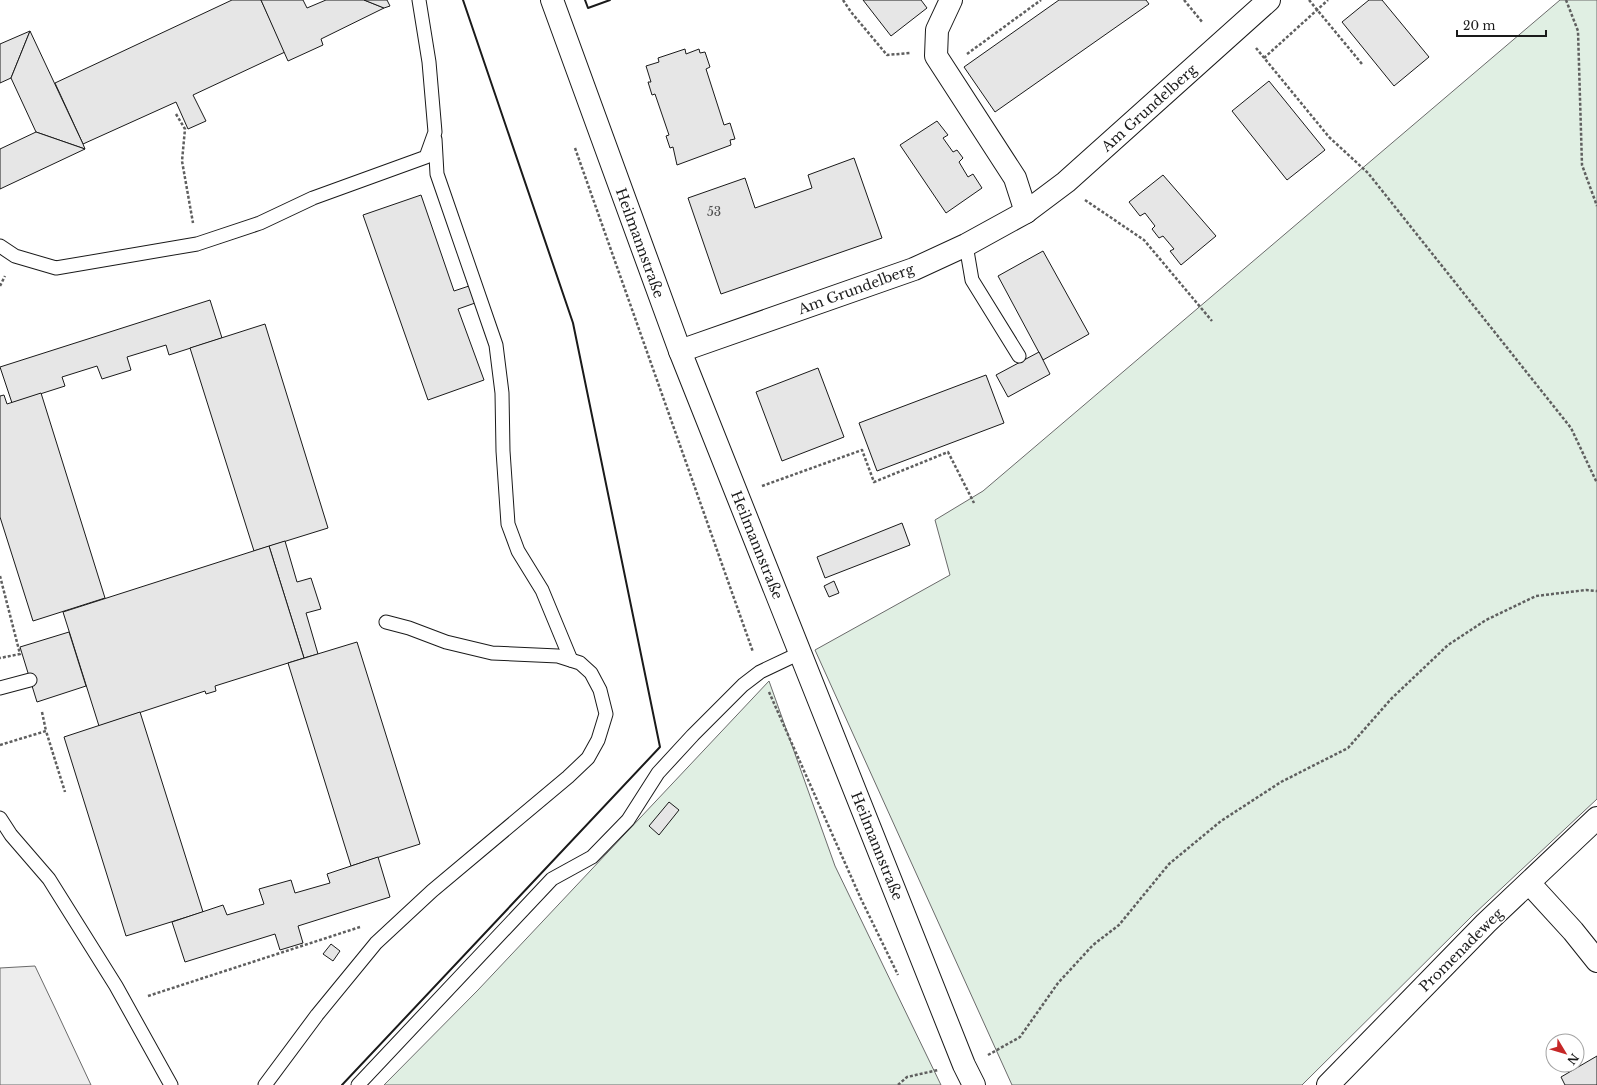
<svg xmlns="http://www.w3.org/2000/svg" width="1597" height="1085" viewBox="0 0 1597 1085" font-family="'Libre Baskerville',serif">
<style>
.green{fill:#e0efe3;stroke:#6a6a6a}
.parking{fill:#ededed;stroke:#6a6a6a}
.building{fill:#e6e6e6;stroke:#1a1a1a}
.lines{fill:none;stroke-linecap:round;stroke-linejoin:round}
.lane-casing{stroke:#1a1a1a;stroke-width:15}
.street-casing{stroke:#1a1a1a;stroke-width:24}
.path{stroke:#5f5f5f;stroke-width:2.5;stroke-dasharray:3 2;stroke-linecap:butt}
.lane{stroke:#fff;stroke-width:13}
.street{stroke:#fff;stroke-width:22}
.wall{stroke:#1a1a1a;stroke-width:2}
.labels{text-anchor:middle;stroke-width:3;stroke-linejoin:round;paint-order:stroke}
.number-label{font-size:12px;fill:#4d4d4d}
.street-label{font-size:14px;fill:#1a1a1a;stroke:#fff}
</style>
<rect width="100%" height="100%" fill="#fff"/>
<!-- green -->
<g class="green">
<path d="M1560 0H1597V799L1473 915 1302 1085H1012L815 650 950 575 935 520 983 491Z"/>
<path d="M769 681 835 866 941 1085H384L478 990Z"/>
</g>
<!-- parking -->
<path class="parking" d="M35 966 55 1008 91 1085H0V968Z"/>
<!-- building -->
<g class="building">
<path d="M232 0H261L285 52 193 95 206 121 188 129 176 102 83 144 55 83Z"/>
<path d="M261 0H303L307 8 326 0H364L384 8 321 39 323 45 288 61Z"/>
<path d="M364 0H387L390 6 384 8Z"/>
<path d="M863 0H921L927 8 891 36Z"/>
<path d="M1059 0H1146L1149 4 995 112 964 67Z"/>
<path d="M1369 0H1382L1429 57 1394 86 1342 22Z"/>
<path d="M30 31 11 78 0 83V44Z"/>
<path d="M30 31 83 144 85 149 36 132 11 78Z"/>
<path d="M685 49 686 54 699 49 700 53 705 52 710 67 706 69 724 125 730 123 735 139 730 140 731 145 677 165 673 147 670 148 666 136 669 135 655 94 652 95 648 82H651L646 66 659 62 658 58Z"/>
<path d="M1269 81 1325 150 1287 180 1232 111Z"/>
<path d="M937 121 948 135 943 138 953 152 957 150 963 158 959 162 968 177 973 174 982 188 946 213 900 145Z"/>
<path d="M36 132 85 149 0 189V149Z"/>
<path d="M854 158 882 238 721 294 688 198 745 178 755 208 812 188 808 175Z"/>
<path d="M1163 175 1216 236 1181 265 1170 251 1174 249 1163 236 1159 238 1152 229 1155 226 1145 213 1140 216 1129 202Z"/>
<path d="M421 195 454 291 472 285 478 302 458 309 484 380 428 400 363 215Z"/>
<path d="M1043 251 1089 334 1043 360 998 276Z"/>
<path d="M210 300 222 338 169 355 166 345 127 357 131 370 102 379 97 366 62 377 65 386 12 403 0 367Z"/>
<path d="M265 324 328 528 254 551 190 348Z"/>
<path d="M1039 352 1050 374 1008 397 996 375Z"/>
<path d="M818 368 844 437 782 461 756 392Z"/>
<path d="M986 375 1004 423 877 471 859 423Z"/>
<path d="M41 393 105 598 33 621 0 517V396L4 395 7 404Z"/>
<path d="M902 523 910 545 825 578 817 557Z"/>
<path d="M285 541 297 582 311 578 321 609 306 613 318 654 304 658 269 546Z"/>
<path d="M269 546 304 658 215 686 216 691 206 694 205 691 99 726 63 612Z"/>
<path d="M834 581 839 593 829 597 824 586Z"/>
<path d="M69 632 86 686 37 702 20 647Z"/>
<path d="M357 642 420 844 351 866 288 663Z"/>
<path d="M140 712 203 912 126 936 64 737Z"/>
<path d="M669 802 679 810 659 835 649 826Z"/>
<path d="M378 857 390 897 298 926 303 943 280 950 275 934 185 962 172 922 223 905 227 915 264 904 259 889 291 880 295 893 330 883 327 874Z"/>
<path d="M331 944 340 951 333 961 323 954Z"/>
<path d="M1597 1056V1085H1565L1561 1077Z"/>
</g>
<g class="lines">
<defs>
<g id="lane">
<path d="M435 139 437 174 496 345 502 393 503 451 508 524 518 551 542 590 571 660"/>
<path d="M966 245 972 280 1019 356"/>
<path d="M0 246 15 256 56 268 197 244 260 223 313 198 426 157 435 132 429 62 419 0"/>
<path d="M0 688 30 680"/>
<path d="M0 818 11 835 49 879 116 986 171 1085"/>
<path d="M265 1085 317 1015 376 943 432 891 568 777 588 758 598 740 606 714 600 690 591 673 580 663 558 656 492 653 446 642 409 628 386 622"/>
<path d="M358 1085 552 879 592 857 628 820 658 773 693 735 743 685 760 672 800 653"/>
</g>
<g id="street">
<path d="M552 0 680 351 964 1065 974 1085"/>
<path d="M951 0 937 30 936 56 1015 178 1026 212"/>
<path d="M680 351 914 269 966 245 1026 212 1066 182 1269 0"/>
<path d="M1529 883 1573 931 1597 961"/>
<path d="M1328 1085 1486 923 1597 818"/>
</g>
</defs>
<!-- lane casing -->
<use href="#lane" class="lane-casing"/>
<!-- street casing -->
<use href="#street" class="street-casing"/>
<!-- path -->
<g class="path">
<path d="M843 0 851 12 887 55 910 53"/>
<path d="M1184 0 1203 23"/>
<path d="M1309 0 1362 64"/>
<path d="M1566 0 1578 31 1582 165 1597 206"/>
<path d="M1256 48 1329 137 1368 173 1571 428 1597 483"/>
<path d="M967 54 1041 0"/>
<path d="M1264 58 1328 0"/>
<path d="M176 114 185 129 182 161 193 223"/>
<path d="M575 148 753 652"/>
<path d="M1085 200 1144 240 1212 321"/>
<path d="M0 286 5 276"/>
<path d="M762 486 862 450 874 482 948 452 974 503"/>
<path d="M0 576 20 654 0 658"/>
<path d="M769 692 861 899 898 975"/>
<path d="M42 712 46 731"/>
<path d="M0 745 46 731 65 792"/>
<path d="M148 996 360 927"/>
<path d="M988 1055 1020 1037 1058 983 1093 945 1119 925 1169 864 1221 821 1281 782 1348 748 1391 699 1448 645 1486 620 1536 596 1586 590 1597 591"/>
<path d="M898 1085 907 1077 938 1070"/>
</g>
<!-- lane -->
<use href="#lane" class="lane"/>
<!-- street -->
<use href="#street" class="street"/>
<!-- wall -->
<g class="wall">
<path d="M585 0 588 8 610 0"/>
<path d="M342 1085 660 747 573 323 463 0"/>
</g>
</g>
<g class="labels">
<!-- number labels -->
<g class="number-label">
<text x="714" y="216">53</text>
</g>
<!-- street labels -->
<g class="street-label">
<text transform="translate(1149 108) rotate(-42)" y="5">Am Grundelberg</text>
<text transform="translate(640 243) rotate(70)" y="5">Heilmannstraße</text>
<text transform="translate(856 289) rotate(-20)" y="5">Am Grundelberg</text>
<text transform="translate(757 545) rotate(68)" y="5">Heilmannstraße</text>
<text transform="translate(877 846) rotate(68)" y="5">Heilmannstraße</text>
<text transform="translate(1461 950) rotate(-45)" y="5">Promenadeweg</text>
</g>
</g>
<!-- north arrow -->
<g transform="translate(1565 1053) rotate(128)"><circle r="19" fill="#ffffff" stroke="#a3a3a3"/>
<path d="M0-3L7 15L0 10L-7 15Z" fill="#c62828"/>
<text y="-6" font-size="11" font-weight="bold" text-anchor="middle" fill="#1a1a1a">N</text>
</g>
<!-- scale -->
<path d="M1457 30v6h89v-6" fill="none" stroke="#1a1a1a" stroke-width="2"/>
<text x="1463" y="30" font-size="12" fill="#1a1a1a" stroke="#ffffff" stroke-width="3" paint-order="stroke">20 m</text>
</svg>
